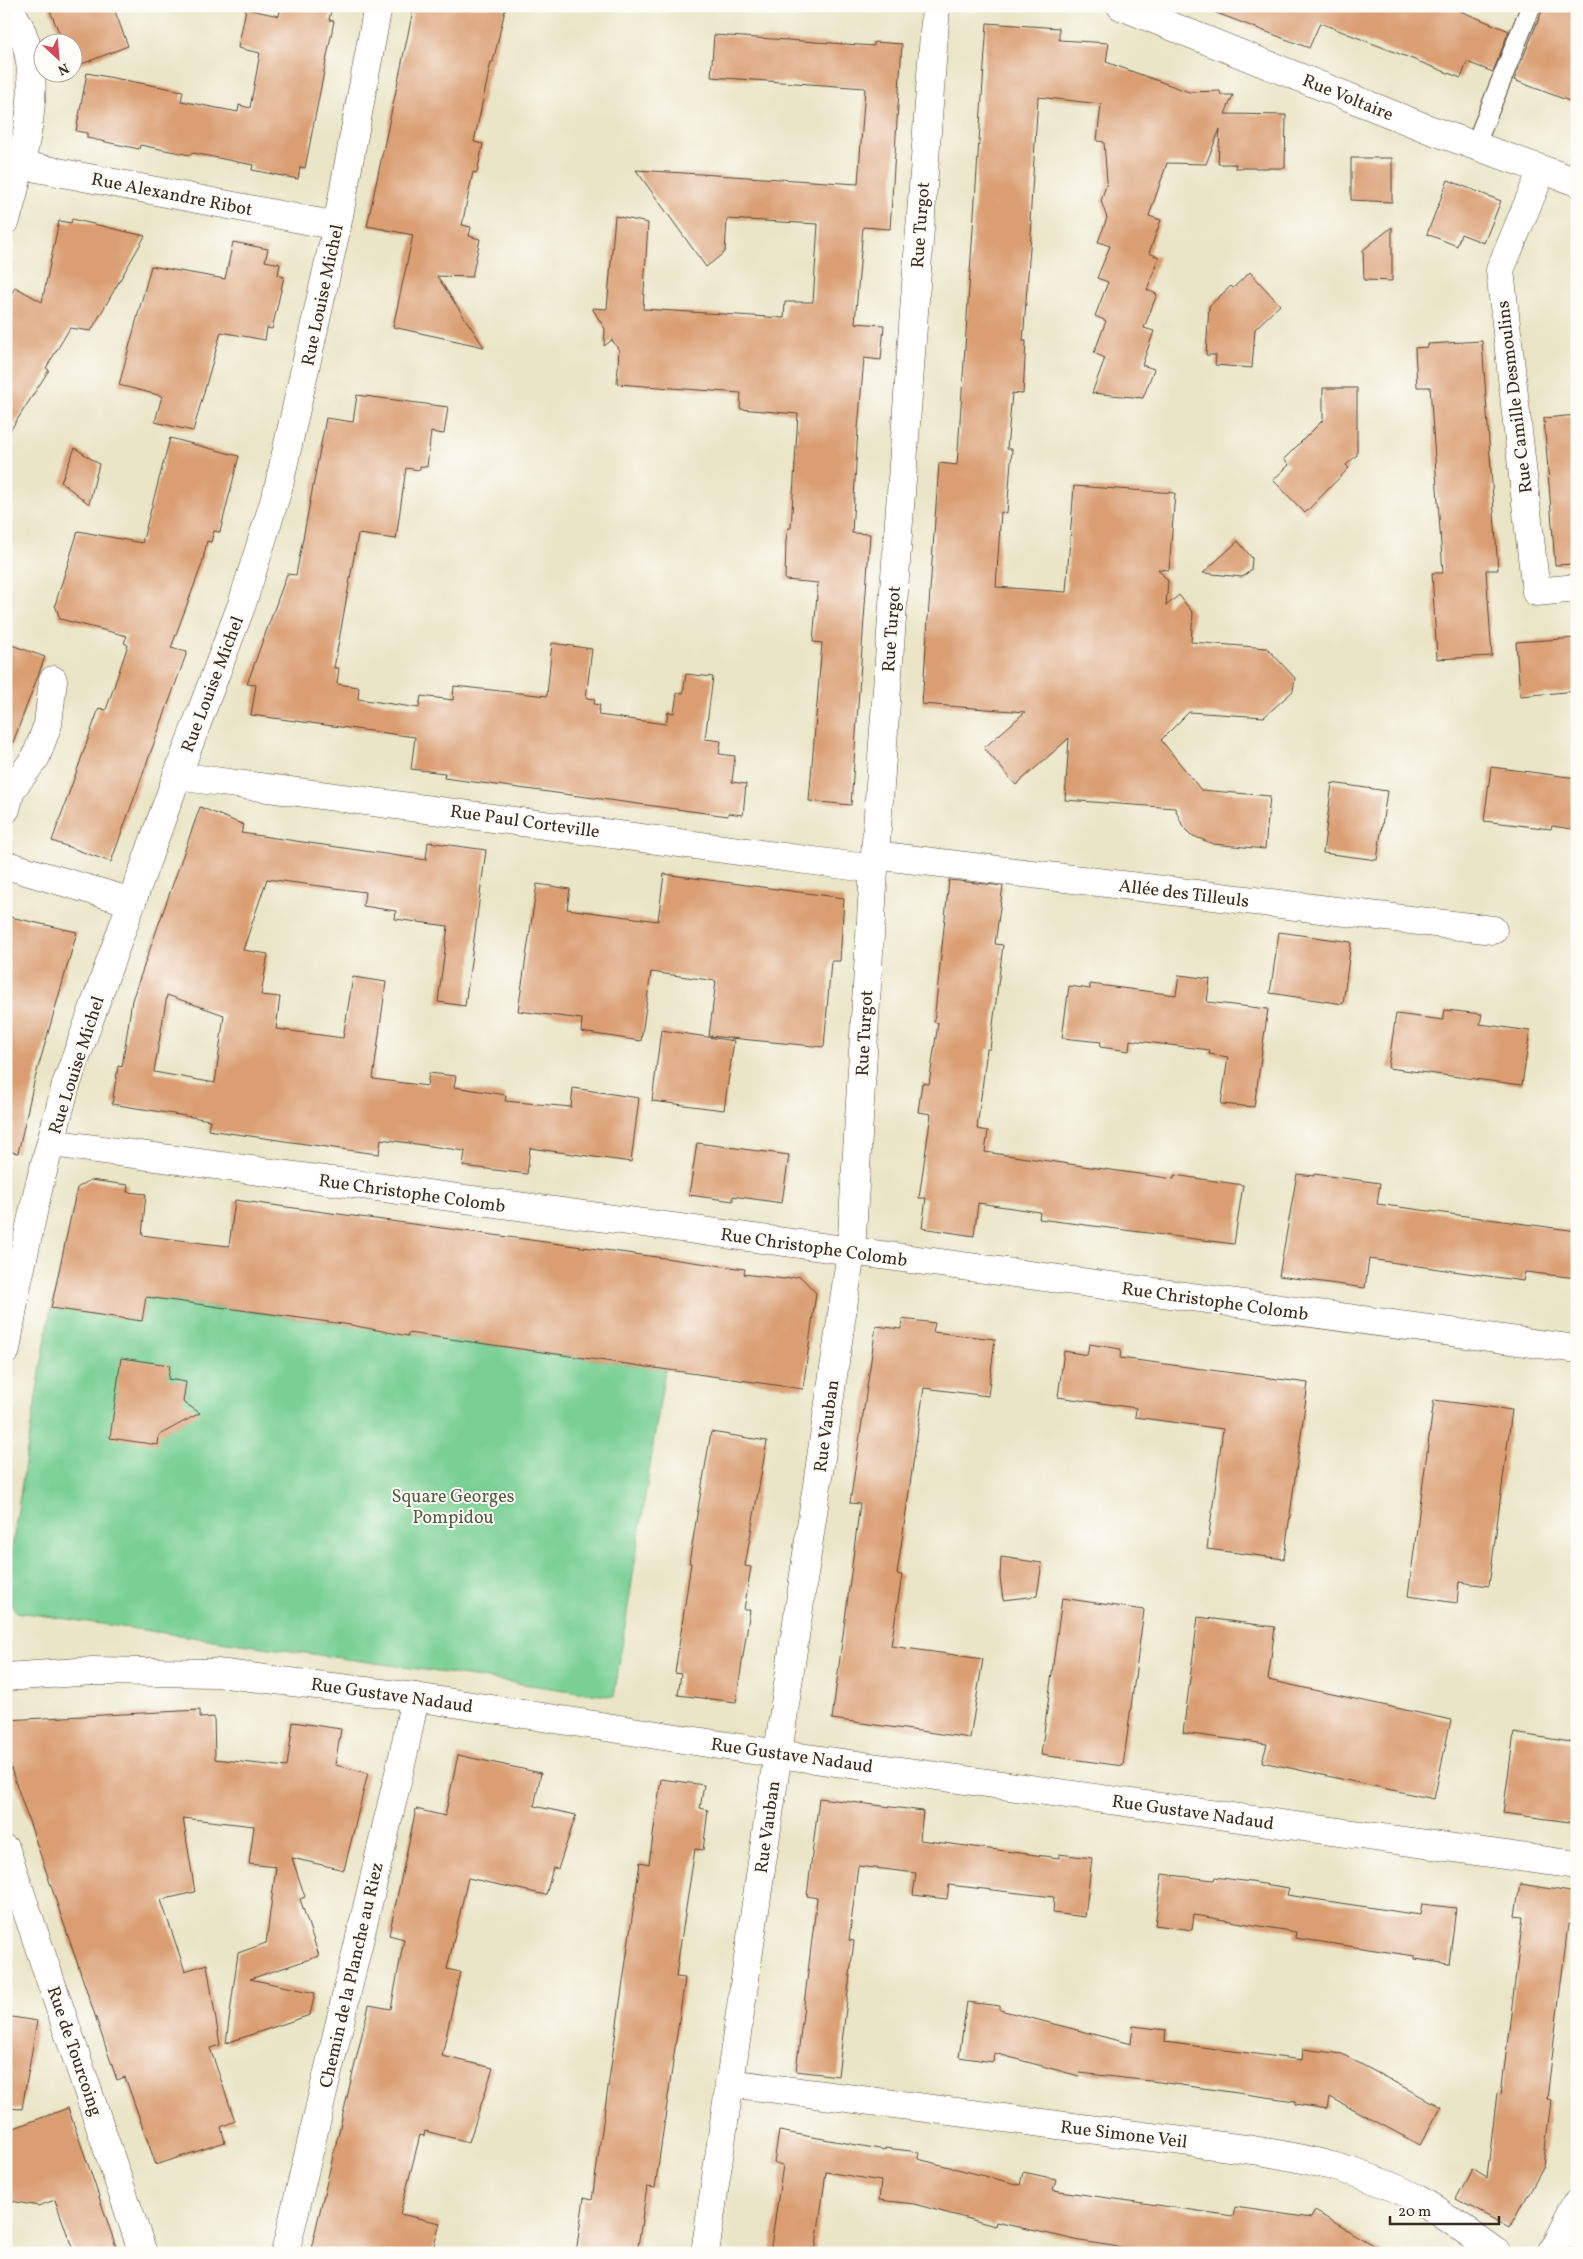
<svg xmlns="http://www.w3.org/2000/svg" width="1583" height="2259" viewBox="0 0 1583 2259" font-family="Vollkorn,serif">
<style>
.green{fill:#7ad094;stroke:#5a7d59}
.building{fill:#da9e72;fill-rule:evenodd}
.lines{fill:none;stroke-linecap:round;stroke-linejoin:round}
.lane-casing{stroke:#554637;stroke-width:21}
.street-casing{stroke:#554637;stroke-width:29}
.secondary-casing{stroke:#554637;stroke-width:29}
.lane{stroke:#fff;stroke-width:19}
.street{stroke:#fff;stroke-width:28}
.secondary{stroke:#fff;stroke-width:28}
.labels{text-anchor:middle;stroke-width:4;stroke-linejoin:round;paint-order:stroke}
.street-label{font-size:18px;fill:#3b2a1e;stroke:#fdfcf7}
.park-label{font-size:18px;fill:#4e5c41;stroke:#fdfcf7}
</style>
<rect width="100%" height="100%" fill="#fdfcf7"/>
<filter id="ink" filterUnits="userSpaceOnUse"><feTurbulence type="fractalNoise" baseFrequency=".02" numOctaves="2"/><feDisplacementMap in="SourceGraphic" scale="10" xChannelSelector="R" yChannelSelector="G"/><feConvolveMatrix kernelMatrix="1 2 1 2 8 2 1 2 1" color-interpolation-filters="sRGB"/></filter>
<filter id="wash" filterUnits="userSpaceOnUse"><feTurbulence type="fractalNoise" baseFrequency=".0096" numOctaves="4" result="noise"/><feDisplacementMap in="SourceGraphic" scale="20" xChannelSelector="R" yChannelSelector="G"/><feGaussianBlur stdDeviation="1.12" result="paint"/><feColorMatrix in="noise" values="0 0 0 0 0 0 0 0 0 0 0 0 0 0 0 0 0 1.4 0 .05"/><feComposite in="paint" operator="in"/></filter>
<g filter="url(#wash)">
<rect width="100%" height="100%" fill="#eae5c6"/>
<!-- green -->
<path class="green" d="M146 1297 665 1369 614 1697 17 1612 6 1599V1588L27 1450 51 1308 142 1321Z"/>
<g id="blocks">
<!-- building -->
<g class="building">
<path d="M48 6H113L128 46 74 67 72 42H63Z"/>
<path d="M281 6H332L329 20 334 21 305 168 300 167 298 179 252 170 253 165 193 153 190 155 140 145 139 149 87 138V133L76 131 87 73 183 91 181 101 238 112 239 105 250 108 260 53 238 48 246 9 279 16Z"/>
<path d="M414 6H506L493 62H491L474 142 483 144 477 173 473 172 462 225 471 227 469 236 480 239 472 277 437 276 484 347 393 327 413 235 367 226Z"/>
<path d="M1207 6H1448L1509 31 1493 72 1467 62 1461 78 1320 23 1309 48 1206 9Z"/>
<path d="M1544 6H1577V104L1514 80Z"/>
<path d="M987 23 1059 28V40L1109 43 1106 62 1189 92 1220 91 1221 95H1233L1225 114 1286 115 1285 168H1235L1236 164H1218L1220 129 1206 164 1167 163 1149 216 1161 220 1149 253 1159 257 1147 290 1157 294 1144 328 1154 331 1142 365 1154 369 1143 398 1092 393 1105 358 1094 353 1106 321 1095 316 1108 282 1097 278 1110 246 1098 242 1107 218 1101 201 1107 182 1104 142 1097 141 1101 104 1038 97 1030 221H1032L1023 341H1026L1023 394 1012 393 1007 449H1012L1007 513 1001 512 996 587 1066 592 1074 486 1175 493 1169 570 1158 569 1168 581 1166 606 1179 595 1193 613 1191 642 1267 648 1295 678 1293 691 1264 717 1189 712 1161 740 1201 790 1270 796 1265 849 1213 844 1191 835 1183 827 1175 808 1065 800 1069 738 1016 785 984 748 1025 712 922 704 939 463 957 465Z"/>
<path d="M714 35 874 46V42L902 44 890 229 863 227 855 323 884 325 881 360 864 358 858 429 852 533 870 534 851 805 809 801 822 643 813 642 818 583 785 580 786 540 788 528H791L798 414 740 409 741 393 617 384 619 350 612 340 604 346 605 329 592 308 607 309 615 216 648 223 643 309 784 318 785 302H813L818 224 727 219 725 252 706 267 636 170 858 184 865 88 711 77Z"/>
<path d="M1351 158H1392V202L1351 200Z"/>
<path d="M1448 180 1501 201 1484 243 1461 234 1457 246 1427 234Z"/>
<path d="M72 219 145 236 91 331 70 328 46 368 49 370 6 437V305L15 287 42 302 59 221 71 223Z"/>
<path d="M1392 227V281L1364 280 1363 250Z"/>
<path d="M233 242 268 249 265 261 280 264 278 275 284 277 272 329 267 328 265 340 221 332 193 431 155 422 162 396 119 385 151 266 225 279Z"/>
<path d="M1250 272 1280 305 1255 329 1252 368 1215 365 1216 355H1206L1209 306 1231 286 1233 288Z"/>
<path d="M1482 341 1498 570H1486L1492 656 1437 659 1432 573H1443L1430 387H1417L1415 348 1428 347V344Z"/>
<path d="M1323 388H1357V455L1346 465 1349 468 1305 513 1273 480 1289 465 1284 459 1323 420Z"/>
<path d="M357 395 448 407 444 434 431 432 427 467 420 466V470L406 468 396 539 358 534 334 668H339L337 684 359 687 358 699 419 708 421 696 453 700 454 686 547 696 552 643 592 649 586 698 595 699 594 704 600 705 598 715 666 724 668 712 674 713 677 693H683L686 674 713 677 705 739 721 741 719 754 735 756 732 782 746 784 743 815 728 813V816L444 778 445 773 411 769 415 737 251 715 256 685 247 684 287 574 296 575 326 418 353 422Z"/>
<path d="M1577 415V564L1555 565 1544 418Z"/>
<path d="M170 438 239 456 220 532 214 531 211 542 207 541 202 564 171 648 187 652 111 862 52 841 99 708 106 710 128 645 124 643 127 636 60 619 55 605 78 531 142 543Z"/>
<path d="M75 448 99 464 89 504 61 482Z"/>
<path d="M1238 541 1252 558 1251 570 1242 577 1203 573Z"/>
<path d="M1577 638V691L1520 696 1516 642Z"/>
<path d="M6 643 45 657 9 753 6 752Z"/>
<path d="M1491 767 1577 778V818H1574L1572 829 1552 826 1551 829 1484 821Z"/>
<path d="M1332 783 1387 791 1377 860 1323 853Z"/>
<path d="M200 807 244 825 241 833 426 860 428 842 486 850 465 1006 438 1002 448 926 395 919 396 911 363 906 365 892 267 879 243 950 268 954 261 995 280 997 276 1029 343 1038 353 977 386 982 373 1079 427 1086 429 1073 456 1076 454 1087 506 1095 505 1101 571 1107 573 1088 639 1098 631 1162 530 1148 527 1174 463 1166 465 1151 381 1139 379 1154 362 1152 208 1130 210 1120 112 1104 118 1066 122 1067 132 1000ZM167 995 224 1015 215 1083 154 1072Z"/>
<path d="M664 874 844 898 840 961H831L824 1047 709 1036 716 981 651 972 641 1041 581 1032 582 1019 518 1011 537 884 570 889 567 909 658 921Z"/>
<path d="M949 880 1003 886 995 944 1003 945 990 1049H987L977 1129 988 1131 985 1152 1174 1179V1175L1243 1185 1234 1244 1039 1219 1040 1212 978 1203 974 1236 922 1228 926 1198H919L931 1114 918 1112 922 1083 929 1084 938 1023 934 1022Z"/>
<path d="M6 916 77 932 34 1082 18 1153 6 1151Z"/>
<path d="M1279 932 1351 942 1343 1004 1270 993Z"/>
<path d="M1179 975 1210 979 1207 1002 1268 1009 1254 1107 1221 1104 1228 1057 1209 1054 1210 1050 1130 1040 1129 1051 1100 1047 1101 1042 1062 1038 1069 986 1090 989V984L1176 995Z"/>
<path d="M1445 1010 1482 1014 1480 1024 1530 1031 1522 1085 1388 1068 1396 1014 1443 1020Z"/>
<path d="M661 1030 734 1041 724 1110 652 1101Z"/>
<path d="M697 1143 789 1155 782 1203 733 1196V1201L689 1195Z"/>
<path d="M1297 1174 1314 1176V1174L1380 1183 1377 1204 1577 1231V1278L1525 1272 1523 1281 1369 1259 1365 1288 1279 1276Z"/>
<path d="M90 1180 128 1185 127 1192 146 1194 142 1235 202 1243 229 1246 235 1200 745 1269 744 1274 784 1279 800 1276 816 1293 803 1389 408 1333V1336L351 1325 146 1297 142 1321 51 1308 77 1188Z"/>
<path d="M902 1319 935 1323 933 1332 995 1339 988 1396 924 1388 897 1574 902 1575 891 1646 983 1659 970 1738 832 1719 860 1504 850 1503 876 1326 901 1329Z"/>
<path d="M1089 1344 1121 1349 1120 1358 1308 1383 1284 1559 1207 1549 1223 1429 1135 1417 1136 1408 1058 1397 1064 1351 1087 1355Z"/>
<path d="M121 1358 170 1365 168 1379 186 1382 183 1402 200 1413 159 1435 158 1445 110 1438Z"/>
<path d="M1434 1400 1512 1410 1489 1586 1459 1582 1457 1603 1408 1596Z"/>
<path d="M711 1432 767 1441 745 1566 751 1567 744 1610H750L736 1702 678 1695 681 1674 675 1673 691 1563H689Z"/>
<path d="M1001 1557 1042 1563 1037 1596 1003 1600 1000 1577Z"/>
<path d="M1062 1598 1144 1610 1123 1766 1041 1755Z"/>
<path d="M1198 1617 1275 1627 1268 1680 1451 1720 1434 1799 1262 1762 1267 1744 1183 1733Z"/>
<path d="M200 1710V1718L214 1717 215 1759 287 1767 293 1722 341 1729 335 1765 368 1773 344 1870 292 1858 305 1897 300 1899 319 1956 250 1979 315 1993 310 2015 226 2043 238 1953 266 1943 276 1867 249 1864 254 1826 183 1818 195 1892 161 1900 185 1971 207 1964 220 2045 210 2048 235 2121 221 2127 225 2142 156 2165 125 2077 117 2080 32 1830 6 1754V1720Z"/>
<path d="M1514 1733 1577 1743V1823L1503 1813Z"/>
<path d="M458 1755 541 1773 534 1806 576 1815 558 1869 553 1868 546 1895 468 1878 447 1969 460 1972 442 2056 493 2068 469 2142 425 2131 424 2136 420 2135 400 2214 440 2223 432 2253H310L369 2005 391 2009 404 1939 389 1935 416 1809 445 1816Z"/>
<path d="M661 1779 704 1785 700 1808 708 1810 703 1850 695 1849 679 1954 676 1977 685 1978 655 2188 647 2187 637 2253H576L584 2198 592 2200 640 1862 649 1864Z"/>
<path d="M819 1798 923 1811 920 1840 1059 1858V1854L1092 1858 1085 1917 1053 1913 1054 1897 949 1885 947 1899 913 1895 916 1873 858 1866 849 1940 854 1941 838 2076 796 2071 817 1898 807 1896Z"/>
<path d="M1162 1874 1214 1880 1215 1877 1251 1882 1289 1888 1287 1895 1420 1915 1422 1904 1456 1908 1449 1964 1415 1959V1956L1295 1938 1296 1932 1194 1915 1192 1930 1155 1925Z"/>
<path d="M1520 1884 1577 1893V1926L1568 1924 1547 2099 1551 2100 1543 2167 1510 2228 1456 2199 1472 2169 1487 2178 1497 2093 1501 2094 1523 1917 1515 1916Z"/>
<path d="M967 2002 1000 2006V2010L1131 2044 1133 2026 1166 2030 1165 2042 1217 2049 1302 2060 1303 2049 1342 2054 1441 2107 1420 2145 1330 2097 1328 2109 1295 2104V2101L1159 2082 1080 2073 1079 2076 994 2053 993 2062 959 2057Z"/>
<path d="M6 2016 37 2021 22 2109 6 2108Z"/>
<path d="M68 2108 90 2170 118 2253H74L55 2200 38 2206 6 2200V2131Z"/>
<path d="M779 2131 885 2150V2148L919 2152 918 2159 1020 2185 1023 2172 1056 2179 1053 2190 1233 2216 1235 2207 1311 2218 1315 2211 1386 2253H1159L1080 2241 996 2222 995 2226 914 2204 879 2200 881 2181 826 2172 815 2253H770L783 2165 774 2163Z"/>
</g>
</g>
</g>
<g filter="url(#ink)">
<use href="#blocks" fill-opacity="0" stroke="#554637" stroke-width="1"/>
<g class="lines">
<defs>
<path id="lane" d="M1475 146 1531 6"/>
<g id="street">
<path d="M6 162 337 226"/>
<path d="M1542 170 1500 270 1536 592 1577 588"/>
<path d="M6 220C11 205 14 190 18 175 31 121 45 55 7 6"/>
<path d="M177 776 874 869"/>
<path d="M6 809 11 790 36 757 48 724 53 680"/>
<path d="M875 855 1493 930"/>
<path d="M6 865 132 902"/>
<path d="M51 1143 1577 1349"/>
<path d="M415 1697 778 1754 1577 1865"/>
<path d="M6 1850 143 2253"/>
<path d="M729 2083 1253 2150C1309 2159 1364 2171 1414 2197 1443 2213 1470 2234 1497 2253"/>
<path d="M705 2253 851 1252 874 869 936 6"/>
<path d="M1551 2253 1577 2203"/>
</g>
<g id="secondary">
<path d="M1121 6 1431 130 1577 182"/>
<path d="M6 1350 16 1290 38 1190 66 1085 177 776 242 604 278 489 337 226 378 6"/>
<path d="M6 1677 93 1671 217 1673 415 1697 404 1752 285 2253"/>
</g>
</defs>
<!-- lane casing -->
<use href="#lane" class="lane-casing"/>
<!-- street casing -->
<use href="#street" class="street-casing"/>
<!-- secondary casing -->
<use href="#secondary" class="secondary-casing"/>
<!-- lane -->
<use href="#lane" class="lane"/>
<!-- street -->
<use href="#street" class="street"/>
<!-- secondary -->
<use href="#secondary" class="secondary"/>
</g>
</g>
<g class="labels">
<!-- street labels -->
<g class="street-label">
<text transform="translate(1348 97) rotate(22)" y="6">Rue Voltaire</text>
<text transform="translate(172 194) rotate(11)" y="6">Rue Alexandre Ribot</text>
<text transform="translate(920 225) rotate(-86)" y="6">Rue Turgot</text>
<text transform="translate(322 295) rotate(-78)" y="6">Rue Louise Michel</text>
<text transform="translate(1514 397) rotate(-97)" y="6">Rue Camille Desmoulins</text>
<text transform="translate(891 629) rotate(-86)" y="6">Rue Turgot</text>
<text transform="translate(212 684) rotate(-69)" y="6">Rue Louise Michel</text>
<text transform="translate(525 821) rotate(8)" y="6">Rue Paul Corteville</text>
<text transform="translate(1184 893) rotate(7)" y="6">Allée des Tilleuls</text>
<text transform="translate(864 1033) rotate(-87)" y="6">Rue Turgot</text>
<text transform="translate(76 1065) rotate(-72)" y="6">Rue Louise Michel</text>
<text transform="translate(412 1193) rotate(8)" y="6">Rue Christophe Colomb</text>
<text transform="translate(814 1247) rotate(8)" y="6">Rue Christophe Colomb</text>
<text transform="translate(1215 1301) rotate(8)" y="6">Rue Christophe Colomb</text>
<text transform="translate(826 1426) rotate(-82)" y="6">Rue Vauban</text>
<text transform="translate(392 1695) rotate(8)" y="6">Rue Gustave Nadaud</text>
<text transform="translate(792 1755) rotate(8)" y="6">Rue Gustave Nadaud</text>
<text transform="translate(1193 1812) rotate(8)" y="6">Rue Gustave Nadaud</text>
<text transform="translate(767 1827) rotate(-82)" y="6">Rue Vauban</text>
<text transform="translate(351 1975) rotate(-77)" y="6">Chemin de la Planche au Riez</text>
<text transform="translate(75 2051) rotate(71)" y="6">Rue de Tourcoing</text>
<text transform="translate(1124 2134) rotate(7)" y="6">Rue Simone Veil</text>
</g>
<!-- park labels -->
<g class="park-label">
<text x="453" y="1502">Square Georges<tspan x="453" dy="21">Pompidou</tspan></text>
</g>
</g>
<!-- margin -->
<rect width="1583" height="2259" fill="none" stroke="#fdfcf7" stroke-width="25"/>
<!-- north arrow -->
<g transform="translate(58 58) rotate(154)"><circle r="24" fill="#fdfcf7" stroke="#afa8a0"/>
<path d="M0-4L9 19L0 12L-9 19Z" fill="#d1495b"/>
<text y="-8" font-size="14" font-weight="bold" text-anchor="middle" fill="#3b2a1e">N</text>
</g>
<!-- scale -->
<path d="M1390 2216v8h109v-8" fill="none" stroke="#3b2a1e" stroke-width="2.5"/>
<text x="1398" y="2216" font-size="15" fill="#3b2a1e" stroke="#fdfcf7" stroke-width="4" paint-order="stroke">20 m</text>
</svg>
